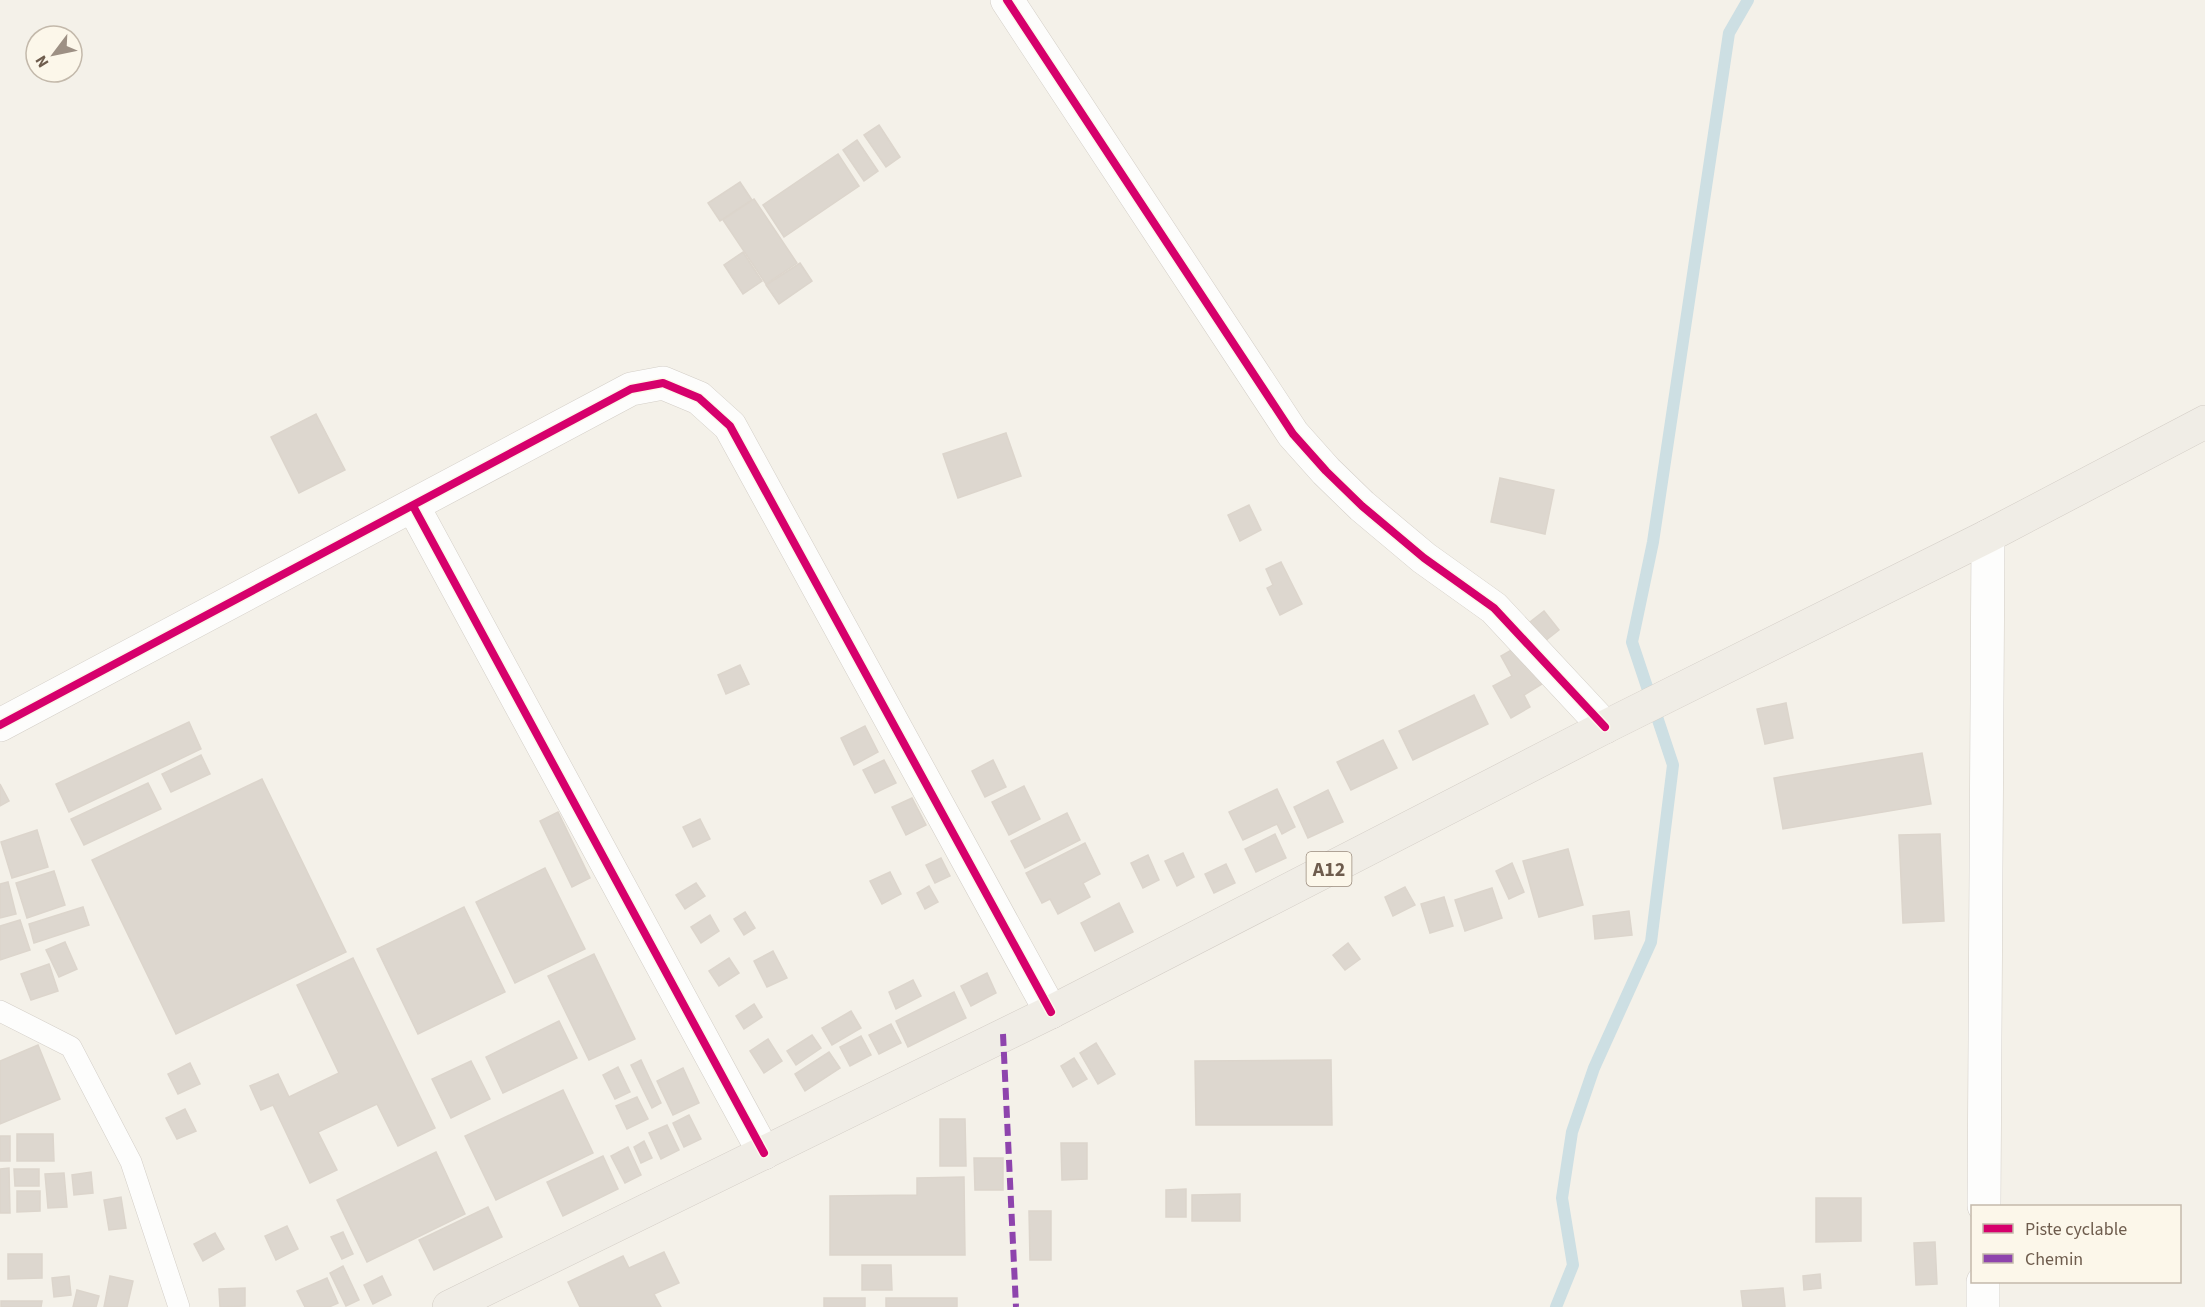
<svg xmlns="http://www.w3.org/2000/svg" width="2205" height="1307" viewBox="0 0 2205 1307" font-family="'Source Sans 3',sans-serif">
<style>
.lines{fill:none;stroke-linecap:round;stroke-linejoin:round}
.stream{stroke:#cddfe3;stroke-width:12}
.building{fill:#ddd7cf;stroke:#dcd5cc;stroke-width:1.5}
.service-casing{stroke:#d3cec7;stroke-width:22}
.minor-casing{stroke:#d3cec7;stroke-width:34}
.primary-casing{stroke:#d3cdc6;stroke-width:34}
.service{stroke:#fdfdfc;stroke-width:21}
.minor{stroke:#fdfdfc;stroke-width:33}
.primary{stroke:#f0ede6;stroke-width:33}
.quiet{stroke:#8e44ad;stroke-width:6;stroke-dasharray:12 6;stroke-linecap:butt}
.cycleway-casing{stroke:#fcf7ea;stroke-width:11}
.cycleway{stroke:#d6006c;stroke-width:8}
.labels{text-anchor:middle;stroke-width:6;stroke-linejoin:round;paint-order:stroke}
.shield{fill:#fcf7ea;stroke:#998a7c;stroke-width:1.5}
.shield-label{font-size:20px;font-weight:bold;fill:#6e5c4d}
</style>
<rect width="100%" height="100%" fill="#f4f1e9"/>
<g class="lines">
<!-- stream -->
<path class="stream" d="M1556 1307 1573 1265 1562 1198 1572 1132 1594 1068 1651 942 1673 765 1632 642 1653 542 1729 33 1748 0"/>
</g>
<!-- building -->
<g class="building">
<path d="M879 125 900 157 886 167 864 135Z"/>
<path d="M857 140 878 171 864 181 843 150Z"/>
<path d="M838 154 859 186 784 237 763 205Z"/>
<path d="M740 182 752 200 720 221 708 203Z"/>
<path d="M754 199 797 263 766 284 723 220Z"/>
<path d="M743 252 762 281 743 294 724 265Z"/>
<path d="M800 263 812 281 779 304 766 285Z"/>
<path d="M316 414 345 470 299 493 271 437Z"/>
<path d="M1006 433 1021 476 958 498 943 454Z"/>
<path d="M1500 478 1554 490 1545 534 1491 522Z"/>
<path d="M1249 505 1261 530 1240 541 1228 515Z"/>
<path d="M1281 562 1302 604 1280 615 1267 588 1273 585 1266 569Z"/>
<path d="M1544 611 1559 630 1540 645 1525 626Z"/>
<path d="M1520 645 1542 684 1524 695 1530 707 1511 718 1493 686 1512 676 1501 656Z"/>
<path d="M740 665 749 684 726 694 718 675Z"/>
<path d="M1474 695 1488 724 1413 760 1399 731Z"/>
<path d="M1786 703 1793 738 1765 744 1757 709Z"/>
<path d="M189 722 201 749 69 812 56 784Z"/>
<path d="M865 726 878 752 854 765 841 738Z"/>
<path d="M1383 740 1397 768 1351 790 1337 762Z"/>
<path d="M1922 753 1931 804 1783 829 1774 778Z"/>
<path d="M201 755 210 774 171 792 162 774Z"/>
<path d="M884 760 896 783 875 793 863 770Z"/>
<path d="M993 760 1006 787 985 797 972 771Z"/>
<path d="M262 779 346 952 176 1034 92 860Z"/>
<path d="M148 783 161 809 84 845 71 819Z"/>
<path d="M0 784 9 801 0 806Z"/>
<path d="M1024 786 1040 819 1009 835 992 802Z"/>
<path d="M1277 789 1295 827 1282 834 1277 824 1243 840 1229 812Z"/>
<path d="M1328 790 1343 822 1308 838 1294 807Z"/>
<path d="M912 798 926 825 906 835 892 807Z"/>
<path d="M558 812 590 878 572 887 540 821Z"/>
<path d="M1067 813 1080 840 1025 868 1011 841Z"/>
<path d="M700 819 710 839 693 847 683 827Z"/>
<path d="M37 830 48 867 12 878 1 842Z"/>
<path d="M1275 834 1286 858 1256 872 1245 849Z"/>
<path d="M1940 834 1944 921 1903 923 1899 835Z"/>
<path d="M1085 843 1100 874 1083 883 1090 897 1058 914 1050 899 1042 903 1026 873Z"/>
<path d="M1568 849 1583 905 1539 917 1523 861Z"/>
<path d="M1183 853 1194 877 1177 886 1165 861Z"/>
<path d="M1148 855 1159 880 1143 888 1131 863Z"/>
<path d="M941 858 950 876 935 883 926 865Z"/>
<path d="M1512 863 1524 892 1509 899 1496 871Z"/>
<path d="M1226 864 1235 883 1214 893 1205 874Z"/>
<path d="M545 868 585 949 515 983 476 902Z"/>
<path d="M54 871 65 905 27 918 16 883Z"/>
<path d="M890 872 901 894 882 904 870 881Z"/>
<path d="M8 882 16 914 0 918V884Z"/>
<path d="M696 883 705 896 685 909 676 895Z"/>
<path d="M929 886 938 902 925 909 917 893Z"/>
<path d="M1405 887 1415 905 1393 916 1385 897Z"/>
<path d="M1492 888 1502 918 1465 931 1455 900Z"/>
<path d="M1444 897 1453 926 1430 933 1421 904Z"/>
<path d="M1119 903 1133 932 1095 951 1081 923Z"/>
<path d="M83 907 89 925 34 943 29 924Z"/>
<path d="M464 907 505 992 418 1034 377 949Z"/>
<path d="M1629 911 1632 935 1595 939 1593 916Z"/>
<path d="M745 912 755 928 744 935 734 919Z"/>
<path d="M710 915 719 931 701 943 691 927Z"/>
<path d="M20 920 30 950 0 960V926Z"/>
<path d="M65 942 77 969 59 977 46 950Z"/>
<path d="M1348 943 1360 959 1345 970 1333 955Z"/>
<path d="M773 951 787 978 767 987 754 961Z"/>
<path d="M594 954 635 1039 589 1060 548 976Z"/>
<path d="M353 958 435 1128 398 1146 377 1104 318 1132 337 1170 310 1183 273 1105 261 1110 250 1086 278 1074 289 1097 339 1073 297 985Z"/>
<path d="M729 958 739 973 719 986 709 971Z"/>
<path d="M49 964 58 991 31 1000 21 974Z"/>
<path d="M987 973 996 993 971 1006 961 986Z"/>
<path d="M913 980 921 996 896 1009 889 992Z"/>
<path d="M954 992 966 1018 908 1047 896 1021Z"/>
<path d="M754 1004 762 1017 744 1029 736 1016Z"/>
<path d="M851 1011 861 1028 832 1045 822 1028Z"/>
<path d="M559 1021 577 1058 503 1093 486 1057Z"/>
<path d="M891 1024 901 1043 879 1054 869 1035Z"/>
<path d="M812 1035 821 1048 796 1065 787 1051Z"/>
<path d="M861 1036 871 1055 850 1066 840 1047Z"/>
<path d="M768 1039 782 1061 764 1073 750 1051Z"/>
<path d="M1096 1043 1115 1074 1098 1084 1080 1053Z"/>
<path d="M38 1045 60 1099 0 1124V1061Z"/>
<path d="M829 1052 840 1068 805 1091 795 1074Z"/>
<path d="M1074 1058 1087 1079 1073 1087 1061 1066Z"/>
<path d="M641 1060 661 1103 652 1108 631 1065Z"/>
<path d="M1331 1060 1332 1125H1196L1195 1061Z"/>
<path d="M471 1061 490 1099 451 1118 432 1079Z"/>
<path d="M190 1063 200 1084 178 1094 168 1074Z"/>
<path d="M618 1067 630 1092 615 1099 603 1075Z"/>
<path d="M683 1068 699 1103 673 1115 657 1081Z"/>
<path d="M563 1090 593 1153 496 1200 465 1136Z"/>
<path d="M637 1097 648 1119 627 1129 616 1106Z"/>
<path d="M185 1109 196 1131 177 1139 166 1118Z"/>
<path d="M689 1115 701 1139 684 1147 673 1123Z"/>
<path d="M940 1119H965L966 1166H940Z"/>
<path d="M667 1125 679 1150 661 1159 649 1133Z"/>
<path d="M17 1134H53L54 1161H17Z"/>
<rect x="0" y="1136" width="10" height="25"/>
<path d="M644 1141 652 1158 641 1163 634 1147Z"/>
<path d="M1061 1143H1087V1179L1062 1180Z"/>
<path d="M628 1147 641 1175 625 1183 611 1156Z"/>
<path d="M436 1152 465 1214 367 1262 337 1200Z"/>
<path d="M603 1156 618 1189 563 1216 547 1182Z"/>
<path d="M974 1158H1003V1190H975Z"/>
<path d="M9 1168 10 1213H0V1169Z"/>
<path d="M14 1169H39V1186H15Z"/>
<path d="M91 1172 93 1193 74 1195 72 1175Z"/>
<path d="M64 1173 67 1207 48 1208 45 1174Z"/>
<path d="M964 1177 965 1255H830V1196L917 1195V1178Z"/>
<path d="M1186 1189V1217H1166V1190Z"/>
<path d="M17 1191H40V1211L17 1212Z"/>
<path d="M1240 1194V1221H1192V1195Z"/>
<path d="M121 1197 126 1228 109 1230 104 1200Z"/>
<path d="M1816 1198H1861V1241L1816 1242Z"/>
<path d="M488 1207 502 1237 434 1270 419 1240Z"/>
<path d="M1029 1211H1051V1260H1030Z"/>
<path d="M287 1226 298 1249 276 1260 265 1236Z"/>
<path d="M343 1232 353 1254 342 1259 331 1237Z"/>
<path d="M215 1233 224 1249 203 1261 194 1244Z"/>
<path d="M1935 1242 1937 1284 1916 1285 1914 1243Z"/>
<path d="M664 1252 679 1283 654 1294 661 1307H580L568 1282 623 1256 629 1268Z"/>
<path d="M8 1254H42V1278L8 1279Z"/>
<path d="M862 1265H891L892 1290H862Z"/>
<path d="M343 1266 359 1300 346 1306 330 1273Z"/>
<path d="M1820 1274 1821 1288 1804 1290 1803 1276Z"/>
<path d="M69 1276 71 1295 54 1297 52 1278Z"/>
<path d="M110 1276 133 1281 127 1307H104Z"/>
<path d="M382 1276 391 1295 373 1304 364 1285Z"/>
<path d="M327 1278 338 1303 329 1307H305L297 1291Z"/>
<path d="M245 1288V1306L220 1307 219 1289Z"/>
<path d="M1783 1288 1785 1307H1743L1741 1291Z"/>
<path d="M77 1290 99 1296 96 1307H73Z"/>
<rect x="824" y="1298" width="41" height="9"/>
<rect x="886" y="1298" width="71" height="9"/>
<path d="M1 1301H42L41 1307H1Z"/>
</g>
<g class="lines">
<defs>
<path id="service" d="M0 1011 71 1047 131 1162 179 1307"/>
<g id="minor">
<path d="M1007 0 1293 434 1326 471 1362 506 1424 558 1494 608 1605 727"/>
<path d="M413 506 764 1153"/>
<path d="M0 725 631 389 663 383 699 398 730 426 1051 1012"/>
<path d="M1984 1206 1988 536"/>
<path d="M1983 1307V1282"/>
</g>
<path id="primary" d="M449 1307 1051 1012 1605 727 1988 536 2205 422"/>
</defs>
<!-- service casing -->
<use href="#service" class="service-casing"/>
<!-- minor casing -->
<use href="#minor" class="minor-casing"/>
<!-- primary casing -->
<use href="#primary" class="primary-casing"/>
<!-- service -->
<use href="#service" class="service"/>
<!-- minor -->
<use href="#minor" class="minor"/>
<!-- primary -->
<use href="#primary" class="primary"/>
<!-- quiet -->
<path class="quiet" d="M1003 1034 1016 1307"/>
<defs>
<g id="cycleway">
<path d="M1007 0 1293 434 1326 471 1362 506 1424 558 1494 608 1605 727"/>
<path d="M413 506 764 1153"/>
<path d="M0 725 631 389 663 383 699 398 730 426 1051 1012"/>
</g>
</defs>
<!-- cycleway casing -->
<use href="#cycleway" class="cycleway-casing"/>
<!-- cycleway -->
<use href="#cycleway" class="cycleway"/>
</g>
<g class="labels">
<!-- shield labels -->
<rect class="shield" x="1306.5" y="852" width="45" height="34" rx="4.5"/>
<g class="shield-label">
<text x="1329" y="876">A12</text>
</g>
</g>
<!-- legend -->
<rect x="1971" y="1205" width="210" height="78" fill="#fcf7ea" stroke="#c3b9ab" stroke-width="1.5"/>
<rect x="1983" y="1224" width="30" height="9" fill="#d6006c" stroke="#c3b9ab" stroke-width="1.5"/>
<text x="2025" y="1235" font-size="18" fill="#6e5c4d">Piste cyclable</text>
<rect x="1983" y="1254" width="30" height="9" fill="#8e44ad" stroke="#c3b9ab" stroke-width="1.5"/>
<text x="2025" y="1265" font-size="18" fill="#6e5c4d">Chemin</text>
<!-- north arrow -->
<g transform="translate(54 54) rotate(238)"><circle r="28" fill="#fcf7ea" stroke="#c3b9ab" stroke-width="1.5"/>
<path d="M0-4.5L10 22L0 15L-10 22Z" fill="#9d9084"/>
<text y="-9" font-size="16" font-weight="bold" text-anchor="middle" fill="#6e5c4d">N</text>
</g>
</svg>
